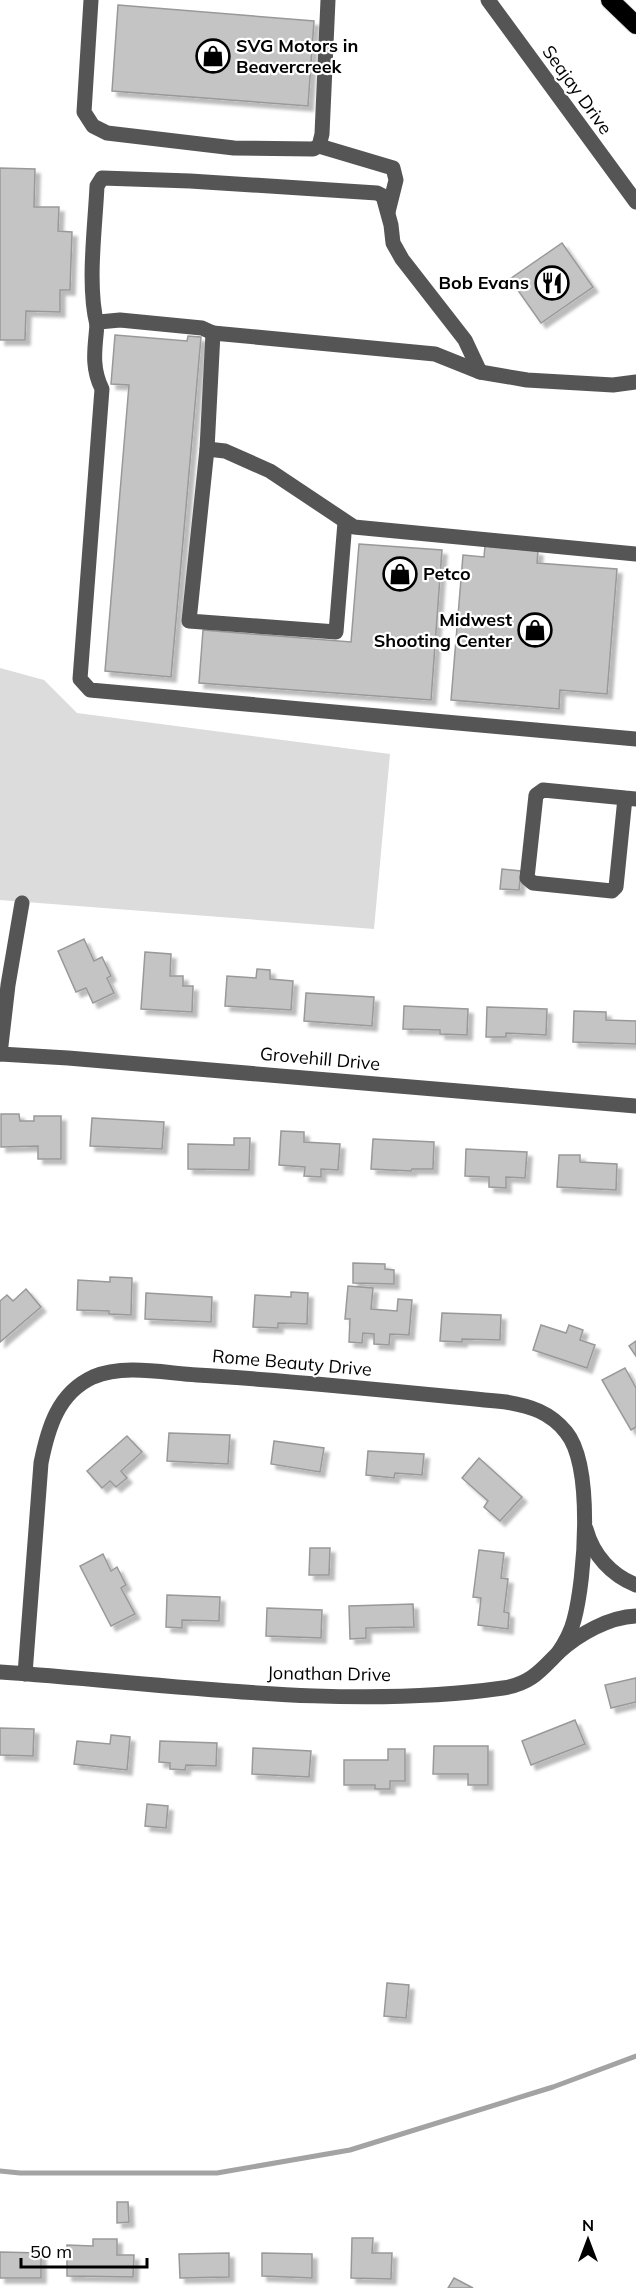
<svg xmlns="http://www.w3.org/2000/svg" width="636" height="2288" viewBox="0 0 636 2288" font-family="Mulish,sans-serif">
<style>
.green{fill:#dcdcdc}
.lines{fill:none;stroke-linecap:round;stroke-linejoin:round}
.stream{stroke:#a3a3a3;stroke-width:5}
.building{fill:#c4c4c4;stroke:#999;stroke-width:1.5;filter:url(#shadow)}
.highway-casing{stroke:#dbdbdb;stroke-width:20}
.minor{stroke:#555;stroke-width:15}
.highway{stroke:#000;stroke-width:18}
.labels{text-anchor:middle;stroke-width:4.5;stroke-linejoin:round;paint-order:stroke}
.poi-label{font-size:18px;font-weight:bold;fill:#000;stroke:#fff;text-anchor:start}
.street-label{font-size:18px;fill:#000;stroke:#fff}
</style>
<defs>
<filter id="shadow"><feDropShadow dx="5" dy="5" stdDeviation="1.5" flood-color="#0004"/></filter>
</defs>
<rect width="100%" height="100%" fill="#fff"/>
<!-- green -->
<path class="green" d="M0 668 44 680 77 713 390 754 374 929 0 900Z"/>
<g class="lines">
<!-- stream -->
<path class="stream" d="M0 2171 20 2173H217L350 2150 553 2087 636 2056"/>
</g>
<!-- building -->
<g class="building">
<path d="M118 5 314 21 308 106 112 91Z"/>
<path d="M0 168 35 169 34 207H59L58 231 72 232 70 290H60V312L26 311 25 340H0Z"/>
<path d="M562 243 593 287 541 323 510 279Z"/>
<path d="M115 335 187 341 188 336 201 337 171 677 105 671 129 385 111 384Z"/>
<path d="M359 544 442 550 431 700 199 683 203 630 351 642Z"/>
<path d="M485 546 538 551 537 563 617 569 607 694 560 690 559 709 451 700 463 555 484 557Z"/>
<path d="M502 869 521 871 519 890 500 889Z"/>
<path d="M84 939 94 961 102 957 111 976 107 978 114 993 93 1003 86 988 76 992 58 951Z"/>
<path d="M145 952 171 954 170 976H183V986H193L192 1012 141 1009Z"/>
<path d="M257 969 270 970V979L293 981 291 1010 225 1006 227 976 256 978Z"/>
<path d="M306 993 374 997 372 1026 304 1021Z"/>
<path d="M404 1006 468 1009 467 1035 440 1034V1030L403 1029Z"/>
<path d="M487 1007 547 1009 546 1035 506 1033V1037H486Z"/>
<path d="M574 1011 606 1012V1020L636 1021V1044L573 1042Z"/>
<path d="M1 1114H19L20 1121H34V1116H61V1159H38V1146L1 1147Z"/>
<path d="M92 1118 164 1122 162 1149 90 1146Z"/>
<path d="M281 1131 304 1132V1142L340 1144 338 1170 321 1169V1177L304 1176 305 1167 279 1165Z"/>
<path d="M234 1138H250L249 1170 188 1169V1144L234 1145Z"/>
<path d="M373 1139 434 1142 433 1169H412L411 1171 371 1169Z"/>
<path d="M466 1149 527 1152 525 1178 506 1177V1188L489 1187V1177L465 1176Z"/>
<path d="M559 1155H580V1162L617 1164 616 1190 557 1187Z"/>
<path d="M353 1263 385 1264V1269L394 1270V1284L353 1283Z"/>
<path d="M110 1277 132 1278 131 1315 109 1314V1311L77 1310 78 1280 110 1282Z"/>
<path d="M348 1286 373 1288 371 1309 397 1311 398 1299 412 1300 409 1335 390 1334 389 1345 374 1344V1334L363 1333 362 1343 349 1342 350 1319H345Z"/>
<path d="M26 1289 41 1307 0 1342V1301L7 1295 13 1301Z"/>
<path d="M291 1292 308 1293 307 1324 278 1323V1328L253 1327 255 1295 291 1297Z"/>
<path d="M146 1293 212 1297 211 1322 145 1319Z"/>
<path d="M442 1313 501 1315 500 1340 462 1339V1342L440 1341Z"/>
<path d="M541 1325 566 1333 569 1325 583 1330 580 1340 595 1345 587 1368 533 1350Z"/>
<path d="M636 1341V1356L629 1346Z"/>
<path d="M625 1368 636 1388V1427L631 1430 602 1380Z"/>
<path d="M169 1433 230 1435 228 1464 167 1461Z"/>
<path d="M127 1436 142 1452 121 1471 127 1478 116 1487 110 1481 102 1488 87 1471Z"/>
<path d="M274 1441 324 1448 320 1472 271 1464Z"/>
<path d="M368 1451 424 1454 422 1475 395 1473 394 1478 366 1475Z"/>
<path d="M479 1458 522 1497 500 1521 484 1507 488 1501 462 1478Z"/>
<path d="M310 1548H330L329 1575H309Z"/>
<path d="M479 1550 504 1553 501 1578 508 1579 504 1612 509 1613 508 1629 478 1625 481 1598 473 1597Z"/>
<path d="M103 1554 111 1571 117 1567 126 1585 121 1588 135 1614 111 1626 80 1566Z"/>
<path d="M167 1595 220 1597 219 1621 182 1620V1628L166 1627Z"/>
<path d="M413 1604 414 1627 366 1628V1638L350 1639 349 1606Z"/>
<path d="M267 1608 322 1610 321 1638 266 1636Z"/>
<path d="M636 1678V1702L611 1708 605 1685Z"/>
<path d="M575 1720 585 1744 531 1765 522 1741Z"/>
<path d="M0 1728 34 1729 33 1756 0 1755Z"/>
<path d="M111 1735 130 1737 127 1770 74 1764 77 1741 110 1744Z"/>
<path d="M160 1741 217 1743 216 1766 186 1765 185 1770 170 1769V1763L159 1762Z"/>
<path d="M434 1746H488V1785H468V1774H433Z"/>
<path d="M253 1748 311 1751 309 1777 252 1774Z"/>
<path d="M388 1749H405V1781H390V1789H375V1785H344V1760H388Z"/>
<path d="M147 1804 168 1806 166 1828 145 1826Z"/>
<path d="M387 1983 409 1985 406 2018 384 2016Z"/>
<path d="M117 2202H128L129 2222 117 2223Z"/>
<path d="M352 2238H373L372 2253H392L391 2279 351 2278Z"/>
<path d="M93 2239H117V2255H134L133 2277 67 2276V2245L93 2246Z"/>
<path d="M0 2252 41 2253V2278H0Z"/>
<path d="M229 2253V2277L180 2278 179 2254Z"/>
<path d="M262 2253 312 2254V2278L262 2276Z"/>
<path d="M454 2278 473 2288H448Z"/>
</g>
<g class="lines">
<defs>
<path id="highway" d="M610 0 636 25"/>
</defs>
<!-- highway casing -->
<use href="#highway" class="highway-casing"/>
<!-- minor -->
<g class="minor">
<path d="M91 0 84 112 93 126 107 133 234 148 313 149 319 146 322 134 328 0"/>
<path d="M488 0 636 202"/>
<path d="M319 146 393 168 396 180 388 212"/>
<path d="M97 325C87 285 95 229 97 186L102 178 190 181 377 193 383 196 391 225 393 243 402 259 465 340 480 372"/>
<path d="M213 333 202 328 120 320 99 322 97 325C95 348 91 367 102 389L80 679 90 690 636 739"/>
<path d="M207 449 225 451 270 471 354 527 636 554"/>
<path d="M345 522 336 632 189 621 207 449 213 333 435 354 480 372 527 380 613 385 636 382"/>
<path d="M625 798 616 887 612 891 533 883 527 878 536 795 543 790 636 799"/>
<path d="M0 1054 68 1058 636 1106"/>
<path d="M0 1054 8 985 22 903"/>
<path d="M586 1529C593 1555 611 1575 636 1585"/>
<path d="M0 1672C164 1683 341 1711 503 1688 531 1684 541 1670 559 1652 579 1634 609 1617 636 1616"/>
<path d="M25 1674 41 1463C48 1428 58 1393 93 1377 124 1364 164 1373 197 1375 300 1381 403 1392 506 1402 530 1406 550 1412 566 1432 594 1466 585 1579 574 1620 571 1632 565 1643 558 1653"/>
</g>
<!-- highway -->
<use href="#highway" class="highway"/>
</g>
<!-- icons -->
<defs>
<symbol id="shop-ring" viewBox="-11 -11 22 22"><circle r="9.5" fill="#fff" stroke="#000" stroke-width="1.5"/><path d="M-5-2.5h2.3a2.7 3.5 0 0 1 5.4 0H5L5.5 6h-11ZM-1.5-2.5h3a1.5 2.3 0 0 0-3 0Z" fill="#000"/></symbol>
<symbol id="restaurant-ring" viewBox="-11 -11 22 22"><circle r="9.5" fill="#fff" stroke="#000" stroke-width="1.5"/><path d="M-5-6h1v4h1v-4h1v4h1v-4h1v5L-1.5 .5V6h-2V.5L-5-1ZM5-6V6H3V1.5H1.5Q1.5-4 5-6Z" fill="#000"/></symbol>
</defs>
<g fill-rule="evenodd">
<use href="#shop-ring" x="194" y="37" width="38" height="38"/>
<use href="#restaurant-ring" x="533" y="264" width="38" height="38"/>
<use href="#shop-ring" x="381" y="555" width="38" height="38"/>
<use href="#shop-ring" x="516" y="611" width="38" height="38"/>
</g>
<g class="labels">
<!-- poi labels -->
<g class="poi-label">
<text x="236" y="52">SVG Motors in<tspan x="236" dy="21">Beavercreek</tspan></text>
<text x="529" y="289" text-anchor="end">Bob Evans</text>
<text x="423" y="580">Petco</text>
<text x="512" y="626" text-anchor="end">Midwest<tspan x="512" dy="21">Shooting Center</tspan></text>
</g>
<!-- street labels -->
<g class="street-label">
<text transform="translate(577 90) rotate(54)" y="6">Seajay Drive</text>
<text transform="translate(320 1059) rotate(5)" y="6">Grovehill Drive</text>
<text transform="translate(292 1363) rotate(5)" y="6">Rome Beauty Drive</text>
<text transform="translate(329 1674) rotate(1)" y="6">Jonathan Drive</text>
</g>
</g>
<!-- north arrow -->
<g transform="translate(588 2240)" stroke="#ffffff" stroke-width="4.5" paint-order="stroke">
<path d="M0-4.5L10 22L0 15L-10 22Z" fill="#000000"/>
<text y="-9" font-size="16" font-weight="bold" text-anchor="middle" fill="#000000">N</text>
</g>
<!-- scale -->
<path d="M21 2258v9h126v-9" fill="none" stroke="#000000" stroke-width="3"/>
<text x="30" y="2258" font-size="18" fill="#000000" stroke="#ffffff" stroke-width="4.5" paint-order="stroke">50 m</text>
</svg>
